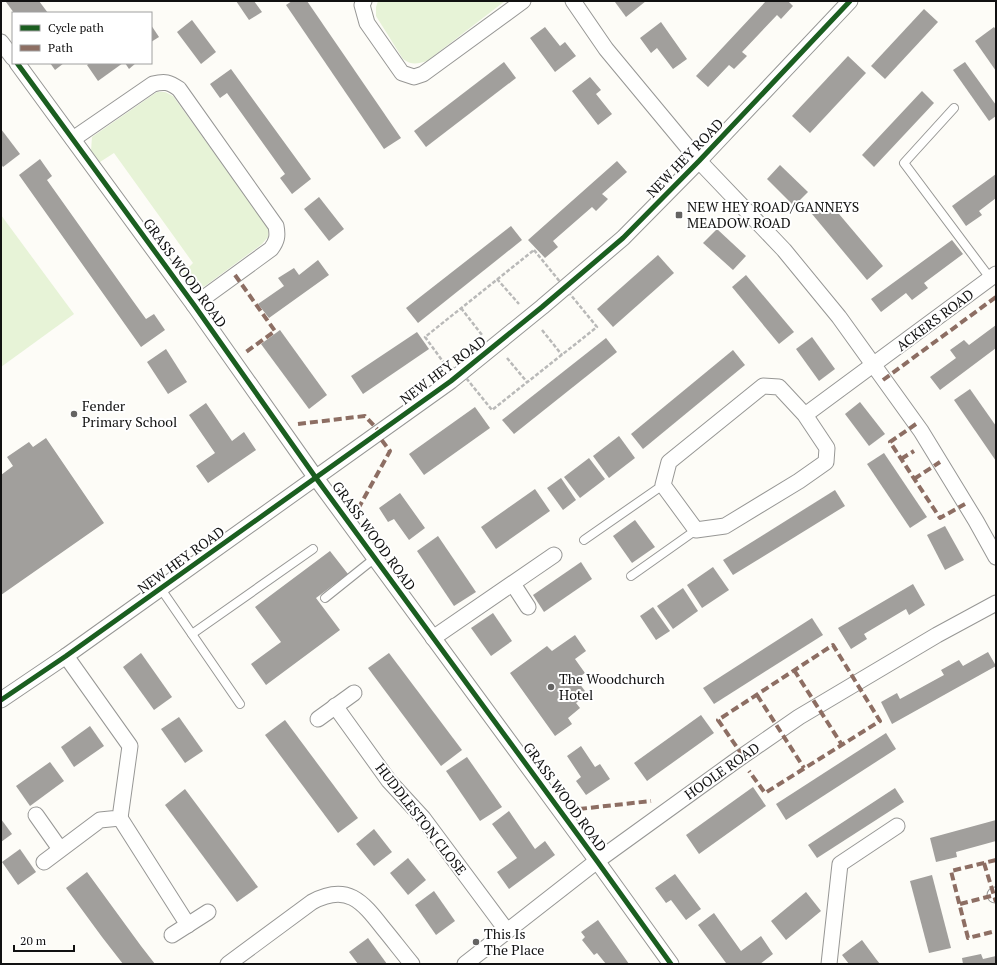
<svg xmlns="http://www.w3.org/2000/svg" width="997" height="965" viewBox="0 0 997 965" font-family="'PT Serif',serif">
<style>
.green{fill:#e7f3d7}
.building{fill:#a19f9c}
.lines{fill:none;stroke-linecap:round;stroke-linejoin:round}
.service-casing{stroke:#979795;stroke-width:10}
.minor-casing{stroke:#979795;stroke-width:17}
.path{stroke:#b9b9b8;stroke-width:2.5;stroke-dasharray:4 2;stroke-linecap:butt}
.service{stroke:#fffffe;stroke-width:8}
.minor{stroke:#fffffe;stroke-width:15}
.quiet{stroke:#8d6e63;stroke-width:4;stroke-dasharray:8 4;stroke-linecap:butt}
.cycleway-casing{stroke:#fff;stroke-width:8}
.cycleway{stroke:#1b5e20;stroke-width:5}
.poi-dot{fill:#646362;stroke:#fff;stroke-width:1.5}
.labels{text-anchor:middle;stroke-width:4;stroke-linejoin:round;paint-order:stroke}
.street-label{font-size:14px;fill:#111;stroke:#fff}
.poi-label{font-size:14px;fill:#111;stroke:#fff;text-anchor:start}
</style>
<rect width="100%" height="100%" fill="#fdfcf7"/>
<!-- green -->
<g class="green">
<path d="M378 1H505L427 61C417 64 411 65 403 59L376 16V7Z"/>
<path d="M157 92H165L173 96 269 229 268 237 262 244 205 286 198 288 189 286 181 275 193 263 114 153 100 162 91 151 92 137Z"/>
<path d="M1 215 74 314 1 367Z"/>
</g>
<!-- building -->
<g class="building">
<path d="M8 1H39L48 13H14L6 2Z"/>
<path d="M236 1H254L262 12 249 20Z"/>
<path d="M292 1H307L401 138 384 149 286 5Z"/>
<path d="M617 1H646L626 17 615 2Z"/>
<path d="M766 1H788L793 6 781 19 777 15 742 52 747 56 734 69 729 65 708 87 696 76Z"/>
<path d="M924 9 938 22 885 79 871 66Z"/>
<path d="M192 20 216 52 201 64 177 32Z"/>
<path d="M661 22 687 59 673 69 657 48 651 53 640 38Z"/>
<path d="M151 25 159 37 151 42Z"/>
<path d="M545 27 560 46 565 42 576 56 555 72 530 38Z"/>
<path d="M994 27 996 30V71L975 41Z"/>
<path d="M848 56 866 73 810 133 792 116Z"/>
<path d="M504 62 516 78 426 147 414 131Z"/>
<path d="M965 62 996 105V116L989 121 953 70Z"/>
<path d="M50 63H64L55 70Z"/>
<path d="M90 63H123L98 81 87 65Z"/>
<path d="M125 63H136L129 69Z"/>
<path d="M231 69 311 179 292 194 280 178 285 174 227 93 220 98 210 84Z"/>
<path d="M590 77 601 90 596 94 612 114 598 125 572 91Z"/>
<path d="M922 91 934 103 874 167 862 155Z"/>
<path d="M1 129 20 154 3 167 1 164Z"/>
<path d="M40 159 52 176 47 180 133 301 146 319 154 314 165 330 141 347 19 175Z"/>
<path d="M617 161 627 172 602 194 608 199 596 211 592 207 553 241 558 247 545 258 528 240Z"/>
<path d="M780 165 808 192 794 206 767 179Z"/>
<path d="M996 174V198L979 211 982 215 966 226 952 206Z"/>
<path d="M319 197 344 229 329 241 304 209Z"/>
<path d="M828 201 883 266 867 280 812 214Z"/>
<path d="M511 226 522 240 418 323 406 308Z"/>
<path d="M717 229 746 256 733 270 703 243Z"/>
<path d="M952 240 963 254 924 283 928 288 912 300 906 293 881 312 871 299Z"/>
<path d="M658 255 674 273 613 327 597 309Z"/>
<path d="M318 260 329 275 269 318 258 304 284 286 278 278 294 268 299 275Z"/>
<path d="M746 275 794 332 779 344 732 287Z"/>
<path d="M996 325V348L940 390 930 377 956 358 950 350 964 340 969 345Z"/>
<path d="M280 330 327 395 309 409 261 344Z"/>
<path d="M417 332 429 349 363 394 351 376Z"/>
<path d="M812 337 835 369 819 381 796 349Z"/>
<path d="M606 338 617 352 514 434 502 420Z"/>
<path d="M166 349 187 382 168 394 147 362Z"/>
<path d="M733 350 745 365 643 449 631 434Z"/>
<path d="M970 389 996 426V461L954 400Z"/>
<path d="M860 402 885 434 869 446 845 414Z"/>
<path d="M206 403 232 441 244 432 256 450 208 483 196 466 215 453 189 415Z"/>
<path d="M475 407 490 428 424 475 409 454Z"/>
<path d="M619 436 635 458 609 478 593 456Z"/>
<path d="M46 438 104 523 1 595V475L13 466 7 457 29 442 33 447Z"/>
<path d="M884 453 927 517 910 528 867 464Z"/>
<path d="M589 458 605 479 580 498 564 477Z"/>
<path d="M561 478 576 500 563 510 547 488Z"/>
<path d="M535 489 550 511 496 549 481 527Z"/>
<path d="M835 490 845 506 733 575 723 560Z"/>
<path d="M400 493 425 528 409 540 394 519 388 522 379 508Z"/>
<path d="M635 520 655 547 632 563 613 536Z"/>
<path d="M945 526 964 560 945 570 927 535Z"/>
<path d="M438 536 476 592 454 606 417 551Z"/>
<path d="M330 551 348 574 316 598 340 630 266 685 251 664 281 642 255 607Z"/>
<path d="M581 562 592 579 544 612 533 595Z"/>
<path d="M713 567 729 590 702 608 687 585Z"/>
<path d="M913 584 925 605 909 615 906 609 864 634 867 639 851 649 838 628Z"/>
<path d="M683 588 698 611 673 629 657 606Z"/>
<path d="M653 607 670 631 656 640 640 616Z"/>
<path d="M493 613 512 641 491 656 471 628Z"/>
<path d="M812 618 823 635 714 704 703 688Z"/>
<path d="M575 635 586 651 575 659 585 673 576 679 588 695 576 703 580 708 568 718 572 724 555 736 510 673 547 646 552 651Z"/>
<path d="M988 652 996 666 892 724 881 702 897 693 900 699 944 675 941 670 959 660 963 666Z"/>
<path d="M141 653 172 697 154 710 123 667Z"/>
<path d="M389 653 462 750 441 766 368 668Z"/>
<path d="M701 715 714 733 647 781 634 763Z"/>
<path d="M179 717 203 751 185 763 161 729Z"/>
<path d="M285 720 358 818 338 833 265 735Z"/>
<path d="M90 726 104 746 74 767 61 747Z"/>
<path d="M886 733 896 749 786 820 776 804Z"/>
<path d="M581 746 595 767 600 764 610 779 586 795 576 781 581 777 567 756Z"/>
<path d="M467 757 502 807 480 821 446 771Z"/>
<path d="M50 762 64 781 30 806 16 786Z"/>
<path d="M753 787 766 806 699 854 686 835Z"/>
<path d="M895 788 904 802 817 858 808 845Z"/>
<path d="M185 789 258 887 237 902 165 805Z"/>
<path d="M509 811 535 849 545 841 555 855 509 889 497 872 517 858 492 824Z"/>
<path d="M1 819 12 834 1 842Z"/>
<path d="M996 820V841L956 852 957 857 936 862 930 838Z"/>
<path d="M374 829 392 852 374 866 356 844Z"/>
<path d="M20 849 36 872 18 885 2 862Z"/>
<path d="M408 858 426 880 408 895 390 873Z"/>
<path d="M87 872 141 946 155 964H123L102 937 66 888Z"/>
<path d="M675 874 701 909 686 920 671 900 666 903 655 888Z"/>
<path d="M932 875 951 948 929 953 910 881Z"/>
<path d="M434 891 455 921 436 935 415 905Z"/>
<path d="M806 892 821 911 786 940 771 921Z"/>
<path d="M714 913 741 951 761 936 773 954 760 964H724L726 963 698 925Z"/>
<path d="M598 920 629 964H606L597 953 594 955 582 940 585 937 581 932Z"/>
<path d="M368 938 387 964H358L349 952Z"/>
<path d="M862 940 876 959 880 964H849L842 955Z"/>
<path d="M981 954 983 959 996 956V964H963L962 958Z"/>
</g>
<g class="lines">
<defs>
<g id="service">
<path d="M954 108 904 163 990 278"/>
<path d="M584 540 663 485"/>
<path d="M631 576 696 530"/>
<path d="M161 589 240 704"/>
<path d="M325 598 375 558"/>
<path d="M192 634 313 549"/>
</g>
<g id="minor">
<path d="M364 1 362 5 367 23 402 73 414 77 423 74 523 1"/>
<path d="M573 1 606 49 699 161 784 250 839 317 921 431 976 521 996 557"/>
<path d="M1 42 13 58"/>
<path d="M17 63 194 305 316 478 597 861 671 964"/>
<path d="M73 139 153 84C165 81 169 82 179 89L276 226C278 236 277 241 271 249L194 305"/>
<path d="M805 415 779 387 763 386 669 462 663 485 696 530 725 526 799 481 826 462 827 448 805 415 996 274"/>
<path d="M513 584 528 607"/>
<path d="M433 638 554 555"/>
<path d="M1 700 66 656 451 381 542 307 623 238 699 161 850 1"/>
<path d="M335 706 389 781 423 818 507 931"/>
<path d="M318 719 354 693"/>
<path d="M36 815 60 849"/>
<path d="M120 818 188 925"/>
<path d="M44 862 100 820 120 818 130 746 66 656"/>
<path d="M995 895H996"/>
<path d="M172 935 208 912"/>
<path d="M228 964 312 902C347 883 362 901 383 928 393 940 402 952 412 964"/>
<path d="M465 964 597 861 734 762 799 717 937 635 996 603"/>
<path d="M829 964 840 864 897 826"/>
</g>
</defs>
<!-- service casing -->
<use href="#service" class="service-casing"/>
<!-- minor casing -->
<use href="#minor" class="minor-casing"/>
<!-- path -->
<g class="path">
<path d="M534 250 597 327 492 410 462 373 444 363 425 337Z"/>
<path d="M497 279 519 304"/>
<path d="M461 308 482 335"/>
<path d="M542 330 562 355"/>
<path d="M507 358 527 382"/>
</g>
<!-- service -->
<use href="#service" class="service"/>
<!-- minor -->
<use href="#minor" class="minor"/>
<!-- quiet -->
<g class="quiet">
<path d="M235 275 275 331 246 352"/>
<path d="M883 380 996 297"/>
<path d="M298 424 365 416 380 432"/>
<path d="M916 424 890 442 940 518 965 504"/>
<path d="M901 459 914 451"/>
<path d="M914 479 940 462"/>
<path d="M358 509 390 451 377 434"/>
<path d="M794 670 842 745"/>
<path d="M757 695 804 768"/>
<path d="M743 756 718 720 833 645 880 721 765 793 749 771"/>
<path d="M579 809 651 801"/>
<path d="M996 860 951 871 968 938 996 931"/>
<path d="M984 863 996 902"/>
<path d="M960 904 995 895"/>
</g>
<defs>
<g id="cycleway">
<path d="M17 63 194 305 316 478 597 861 671 964"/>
<path d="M1 700 66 656 451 381 542 307 623 238 699 161 850 1"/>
</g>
</defs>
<!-- cycleway casing -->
<use href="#cycleway" class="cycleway-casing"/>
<!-- cycleway -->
<use href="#cycleway" class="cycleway"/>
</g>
<!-- markers -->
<g class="poi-dot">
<rect x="675" y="211" width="8" height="8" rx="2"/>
<circle cx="74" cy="414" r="4"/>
<circle cx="551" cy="687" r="4"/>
<circle cx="476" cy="942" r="4"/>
</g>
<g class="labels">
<!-- street labels -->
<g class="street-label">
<text transform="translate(685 158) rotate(-46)" y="5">NEW HEY ROAD</text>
<text transform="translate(185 273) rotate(54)" y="5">GRASS WOOD ROAD</text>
<text transform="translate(935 320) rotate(-37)" y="5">ACKERS ROAD</text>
<text transform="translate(443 370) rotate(-37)" y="5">NEW HEY ROAD</text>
<text transform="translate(374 536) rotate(54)" y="5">GRASS WOOD ROAD</text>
<text transform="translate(181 560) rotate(-36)" y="5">NEW HEY ROAD</text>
<text transform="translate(722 771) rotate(-35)" y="5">HOOLE ROAD</text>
<text transform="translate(565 797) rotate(54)" y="5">GRASS WOOD ROAD</text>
<text transform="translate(421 819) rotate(52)" y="5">HUDDLESTON CLOSE</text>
</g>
<!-- poi labels -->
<g class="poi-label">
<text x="687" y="212">NEW HEY ROAD/GANNEYS<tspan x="687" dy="16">MEADOW ROAD</tspan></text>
<text x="82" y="411">Fender<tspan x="82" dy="16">Primary School</tspan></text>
<text x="559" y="684">The Woodchurch<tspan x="559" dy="16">Hotel</tspan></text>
<text x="484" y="939">This Is<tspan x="484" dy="16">The Place</tspan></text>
</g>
</g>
<!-- border -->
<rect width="997" height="965" fill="none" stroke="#111111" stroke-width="4"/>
<!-- legend -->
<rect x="12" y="12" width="140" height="52" fill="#ffffff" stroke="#a0a0a0"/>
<rect x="20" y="25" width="20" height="6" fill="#1b5e20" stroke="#a0a0a0"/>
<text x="48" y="32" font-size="12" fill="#111111">Cycle path</text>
<rect x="20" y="45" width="20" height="6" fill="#8d6e63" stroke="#a0a0a0"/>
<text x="48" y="52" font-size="12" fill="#111111">Path</text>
<!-- scale -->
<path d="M14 945v6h60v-6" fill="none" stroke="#111111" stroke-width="2"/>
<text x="20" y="945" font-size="12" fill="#111111" stroke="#ffffff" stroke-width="3" paint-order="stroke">20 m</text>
</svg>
